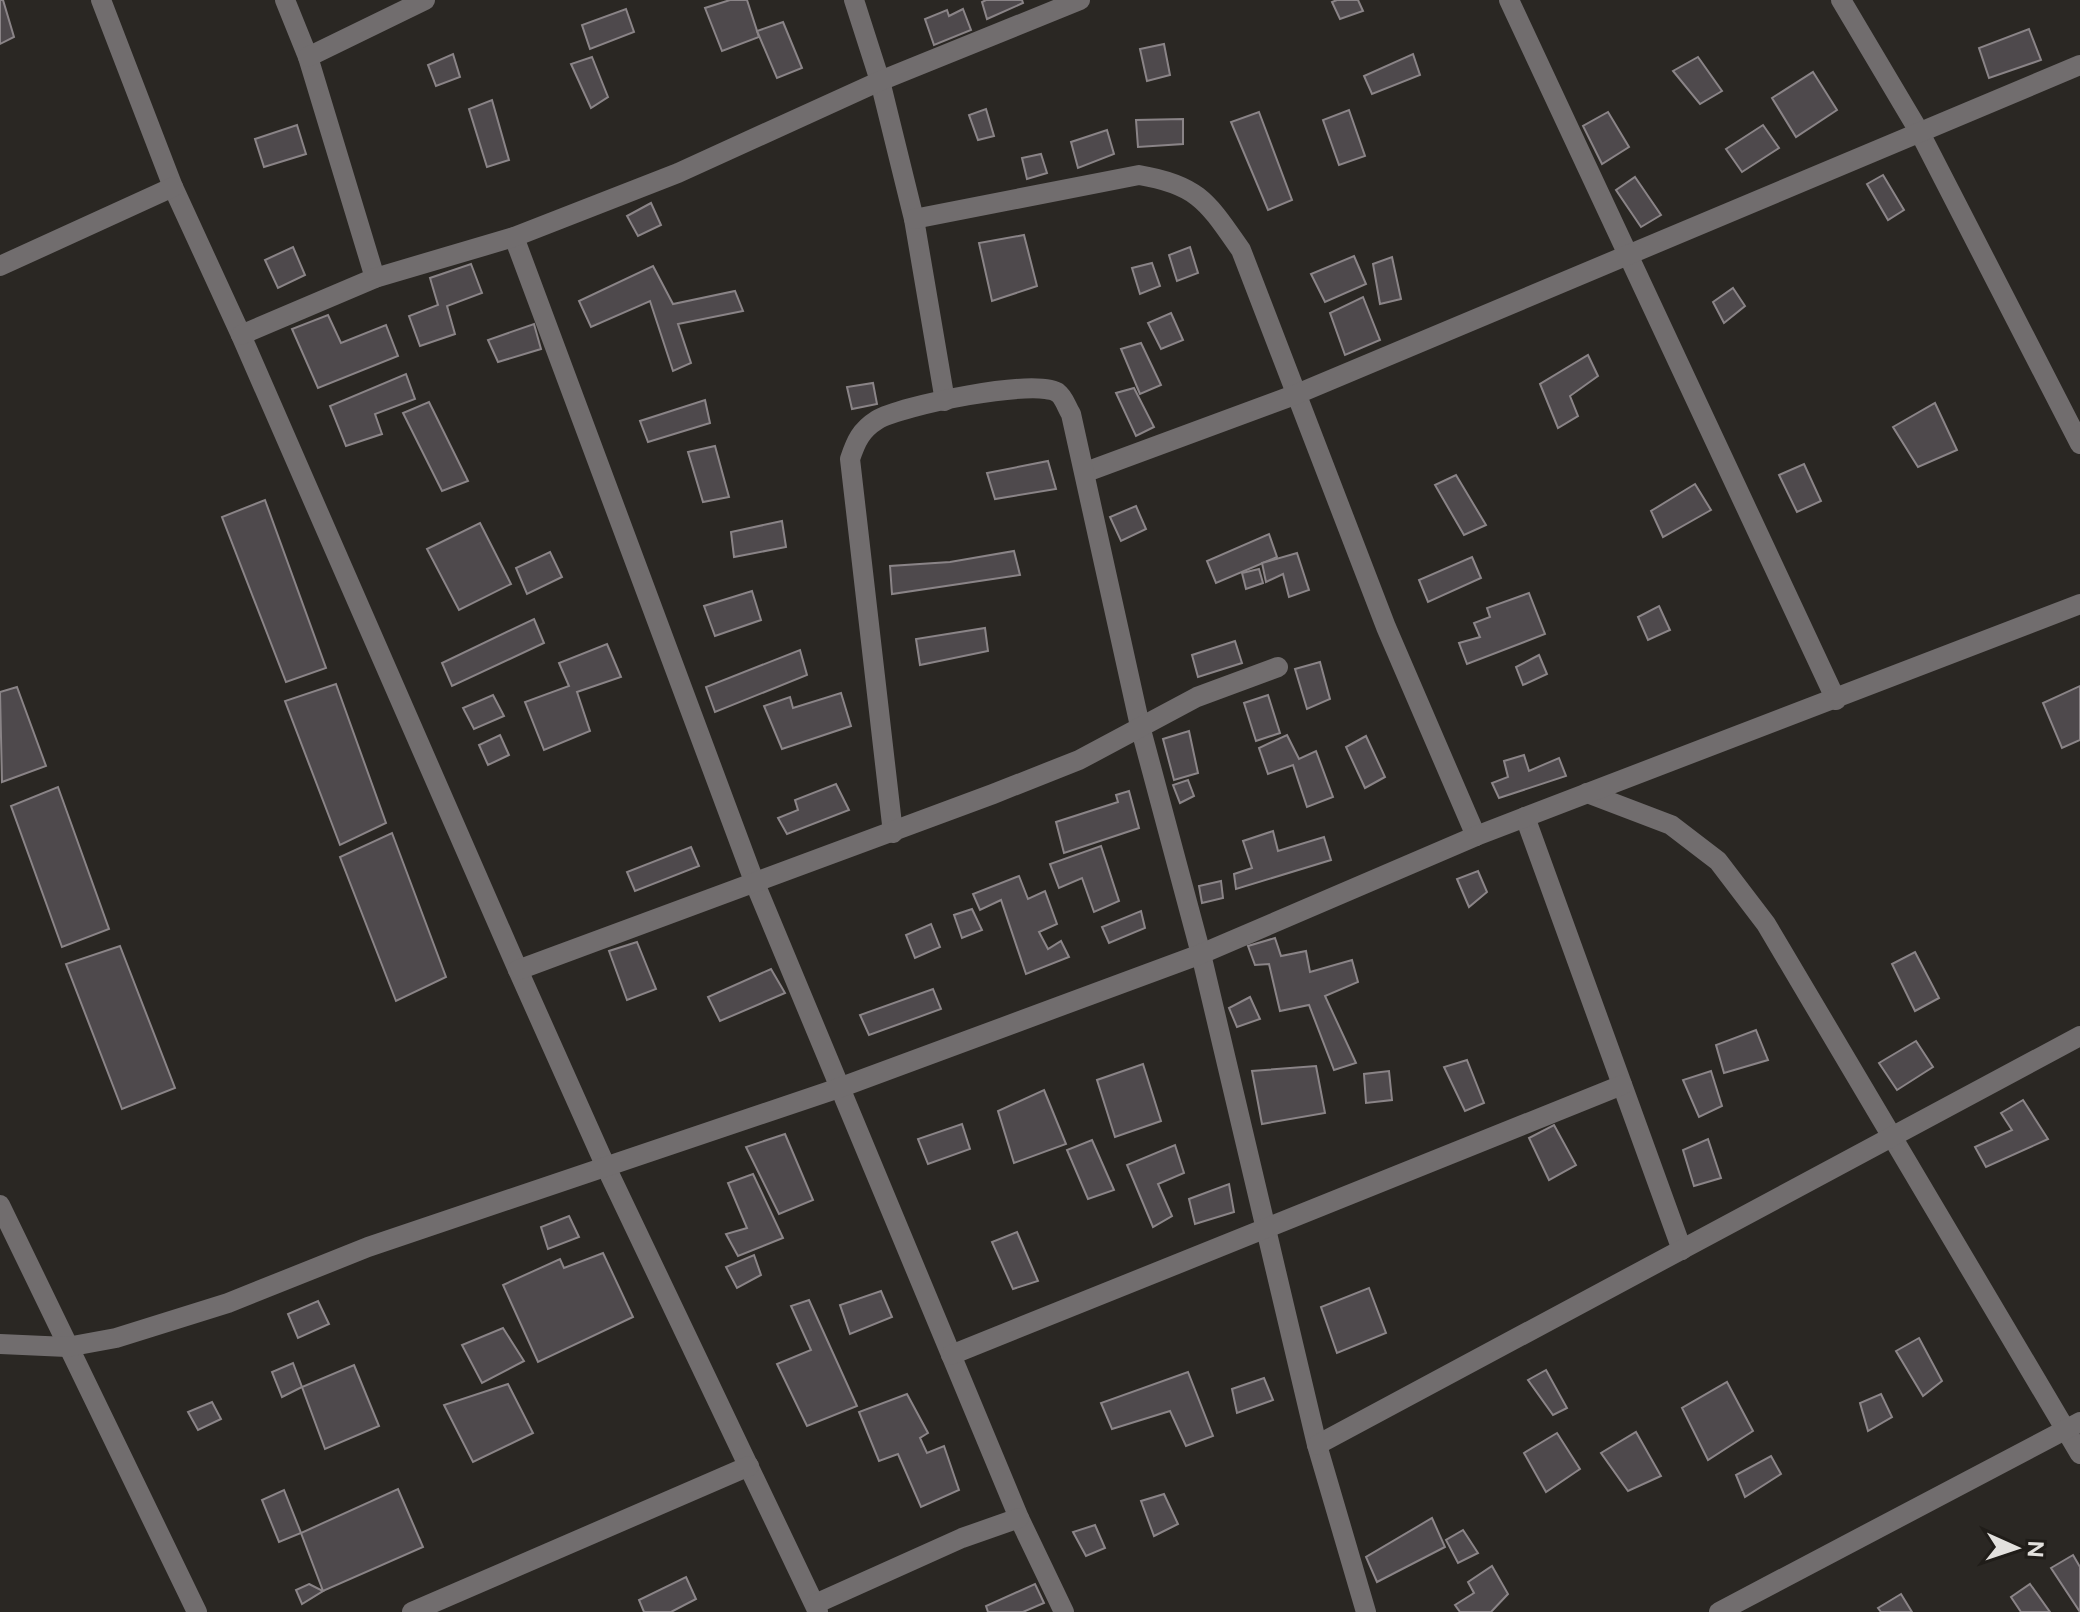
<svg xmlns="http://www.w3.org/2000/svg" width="2080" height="1612" viewBox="0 0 2080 1612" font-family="Figtree,sans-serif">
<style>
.building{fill:#4e494c;stroke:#8a8487;stroke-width:2}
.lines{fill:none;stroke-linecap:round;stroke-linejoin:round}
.minor{stroke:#716d6e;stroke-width:20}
</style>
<rect width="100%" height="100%" fill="#2a2723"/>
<!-- building -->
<g class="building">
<path d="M0 0H3L14 37 0 44Z"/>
<path d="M730 0H747L759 37 722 51 705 8Z"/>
<path d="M986 0H1022L1023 3 987 19 982 2Z"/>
<path d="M1337 0H1358L1363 11 1340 19 1332 2Z"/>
<path d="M626 9 634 32 590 49 582 25Z"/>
<path d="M963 9 971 30 934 45 925 19 947 10 949 16Z"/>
<path d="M783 22 802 68 777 78 757 31Z"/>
<path d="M2029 29 2041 60 1989 78 1979 48Z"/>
<path d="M1164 44 1170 75 1147 81 1140 49Z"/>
<path d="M453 54 460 77 436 86 428 65Z"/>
<path d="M1413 54 1420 75 1372 94 1364 76Z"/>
<path d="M592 57 608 97 591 108 571 64Z"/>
<path d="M1698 57 1722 91 1700 104 1673 71Z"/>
<path d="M1813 72 1837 110 1796 137 1772 98Z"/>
<path d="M492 100 509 160 487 167 469 109Z"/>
<path d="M986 109 994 136 978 140 969 115Z"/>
<path d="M1349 110 1365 156 1339 165 1323 120Z"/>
<path d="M1259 112 1292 200 1268 210 1231 122Z"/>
<path d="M1608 112 1629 147 1602 164 1583 126Z"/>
<path d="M1183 119V144L1138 147 1136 120Z"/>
<path d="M297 125 306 154 264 167 255 139Z"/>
<path d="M1763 125 1779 148 1742 172 1726 149Z"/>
<path d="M1107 130 1114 154 1078 168 1071 142Z"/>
<path d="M1041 154 1047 173 1027 179 1022 158Z"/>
<path d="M1883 175 1904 210 1888 220 1867 184Z"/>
<path d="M1635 177 1661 215 1641 227 1616 190Z"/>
<path d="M651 203 661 225 638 236 627 216Z"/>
<path d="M1024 235 1037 286 992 301 979 243Z"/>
<path d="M293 247 305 275 278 288 265 260Z"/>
<path d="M1190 247 1198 273 1177 281 1169 255Z"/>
<path d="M1354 256 1366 284 1325 302 1311 274Z"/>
<path d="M1392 257 1401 299 1380 304 1373 264Z"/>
<path d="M1152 263 1160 286 1140 294 1132 268Z"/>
<path d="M471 264 482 293 447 306 455 334 420 346 409 316 438 305 430 278Z"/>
<path d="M653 266 673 304 735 291 743 311 678 324 691 363 673 371 650 301 591 327 579 301Z"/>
<path d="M1733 288 1745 306 1724 323 1713 302Z"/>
<path d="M1363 297 1380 340 1345 355 1330 313Z"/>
<path d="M1171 313 1183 340 1161 349 1148 323Z"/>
<path d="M328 315 341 343 386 325 398 356 318 388 292 329Z"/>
<path d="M534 324 541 349 498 362 488 340Z"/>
<path d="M1141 343 1161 385 1140 394 1121 349Z"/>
<path d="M1588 355 1598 376 1570 396 1578 416 1558 428 1540 384Z"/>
<path d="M406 374 415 399 375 414 382 434 346 446 330 406Z"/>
<path d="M873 383 877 404 852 409 847 387Z"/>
<path d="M1134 388 1154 427 1136 436 1116 393Z"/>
<path d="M705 400 710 423 648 442 640 421Z"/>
<path d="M429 402 468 481 442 491 403 413Z"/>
<path d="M1935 403 1957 450 1918 467 1893 427Z"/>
<path d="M715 446 729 497 703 502 688 452Z"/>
<path d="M1048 461 1056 489 995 499 987 473Z"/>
<path d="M1804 464 1821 501 1797 512 1779 475Z"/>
<path d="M1456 475 1486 525 1464 535 1435 485Z"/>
<path d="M1695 484 1711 510 1663 537 1651 511Z"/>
<path d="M265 500 326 668 286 682 222 517Z"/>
<path d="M1136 506 1146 529 1121 541 1110 517Z"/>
<path d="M782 521 786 547 734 557 731 532Z"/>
<path d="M480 523 511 584 459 610 427 549Z"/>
<path d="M1269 534 1277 557 1216 583 1207 561Z"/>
<path d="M1014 551 1020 575 892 594 890 566 950 562Z"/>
<path d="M550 552 562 577 527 594 516 568Z"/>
<path d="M1297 553 1309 590 1289 597 1283 574 1266 582 1262 563Z"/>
<path d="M1472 557 1481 578 1428 602 1419 580Z"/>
<path d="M1259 569 1263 583 1246 589 1242 573Z"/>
<path d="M752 591 761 620 715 636 704 606Z"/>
<path d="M1529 593 1545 634 1467 664 1459 643 1480 637 1474 623 1490 617 1487 608Z"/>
<path d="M1659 606 1670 630 1648 640 1638 617Z"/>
<path d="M534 619 544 643 452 686 442 663Z"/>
<path d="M985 628 988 651 920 665 916 639Z"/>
<path d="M1235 641 1242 663 1198 677 1192 655Z"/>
<path d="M607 644 621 677 577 692 590 731 544 750 525 702 569 686 559 663Z"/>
<path d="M800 650 807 675 715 712 706 687Z"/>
<path d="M1539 655 1547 674 1523 685 1516 667Z"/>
<path d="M1320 662 1330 699 1307 709 1295 669Z"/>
<path d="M336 684 386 823 340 845 285 701Z"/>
<path d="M2080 686V740L2062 748 2043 703Z"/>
<path d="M17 687 46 766 2 782 0 692Z"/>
<path d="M841 693 851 726 782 749 764 706 790 697 793 708Z"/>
<path d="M493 695 504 716 474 729 463 708Z"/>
<path d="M1268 695 1280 733 1256 741 1244 703Z"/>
<path d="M1189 731 1198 773 1174 780 1163 739Z"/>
<path d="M500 735 509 755 488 765 479 745Z"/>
<path d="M1287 735 1299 759 1316 751 1333 797 1307 807 1293 765 1268 774 1259 748Z"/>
<path d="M1366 736 1385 777 1365 788 1346 747Z"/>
<path d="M1524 755 1529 771 1559 758 1566 776 1499 798 1492 783 1508 777 1504 761Z"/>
<path d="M1188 780 1194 796 1180 803 1173 785Z"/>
<path d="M836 784 849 810 787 834 778 818 798 810 795 800Z"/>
<path d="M58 787 109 929 62 947 11 806Z"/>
<path d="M1129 791 1139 828 1064 853 1056 822 1118 802 1116 795Z"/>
<path d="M1273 831 1278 851 1324 837 1331 860 1236 889 1234 874 1252 868 1243 841Z"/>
<path d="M392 833 446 977 396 1001 340 857Z"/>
<path d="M1101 846 1119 901 1094 912 1082 878 1059 888 1050 864Z"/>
<path d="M691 847 699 866 635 891 627 872Z"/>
<path d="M1478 871 1487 892 1469 907 1457 879Z"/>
<path d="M1019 876 1028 899 1045 891 1057 924 1039 932 1048 949 1061 941 1069 957 1026 974 1001 900 980 910 973 894Z"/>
<path d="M1221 881 1223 898 1202 903 1199 886Z"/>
<path d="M972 909 982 930 962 938 954 915Z"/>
<path d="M1141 911 1145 928 1109 943 1102 927Z"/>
<path d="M931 924 940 947 915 958 906 935Z"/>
<path d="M1275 938 1281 956 1306 951 1310 972 1352 960 1358 982 1325 996 1356 1063 1334 1070 1309 1005 1280 1011 1269 964 1255 965 1248 946Z"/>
<path d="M637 942 656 989 627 1000 609 951Z"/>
<path d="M120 946 175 1088 122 1109 66 964Z"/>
<path d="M1915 952 1939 998 1915 1011 1892 964Z"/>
<path d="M771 969 785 993 720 1021 708 997Z"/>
<path d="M933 989 941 1009 869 1035 860 1015Z"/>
<path d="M1250 997 1260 1019 1237 1027 1229 1008Z"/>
<path d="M1756 1030 1768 1060 1724 1073 1716 1045Z"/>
<path d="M1916 1041 1933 1067 1897 1090 1879 1063Z"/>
<path d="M1467 1060 1484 1103 1465 1111 1444 1067Z"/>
<path d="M1143 1064 1161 1121 1115 1137 1097 1080Z"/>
<path d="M1316 1066 1325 1113 1262 1124 1252 1071Z"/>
<path d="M1389 1071 1392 1100 1366 1103 1364 1074Z"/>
<path d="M1711 1071 1722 1106 1699 1117 1683 1080Z"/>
<path d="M1044 1090 1066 1144 1014 1163 998 1111Z"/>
<path d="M2023 1100 2048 1139 1986 1167 1975 1147 2012 1130 2001 1113Z"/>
<path d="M962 1124 970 1149 928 1164 918 1139Z"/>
<path d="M1554 1125 1576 1165 1549 1180 1529 1138Z"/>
<path d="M785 1134 813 1200 779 1214 746 1147Z"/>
<path d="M1708 1139 1721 1178 1694 1186 1683 1150Z"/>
<path d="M1092 1140 1114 1190 1088 1199 1067 1150Z"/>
<path d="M1175 1145 1184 1173 1158 1184 1172 1216 1153 1227 1127 1165Z"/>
<path d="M753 1174 783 1238 738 1256 726 1234 747 1228 728 1183Z"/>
<path d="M1229 1184 1234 1212 1195 1224 1189 1199Z"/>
<path d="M569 1216 579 1237 548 1249 541 1227Z"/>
<path d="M1017 1232 1038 1281 1013 1289 992 1242Z"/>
<path d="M603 1253 633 1317 538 1362 503 1285 560 1259 564 1268Z"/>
<path d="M754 1255 761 1275 737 1288 726 1267Z"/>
<path d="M1369 1288 1386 1333 1337 1353 1321 1307Z"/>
<path d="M881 1291 892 1317 850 1334 840 1305Z"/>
<path d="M809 1300 857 1406 807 1426 777 1364 811 1350 791 1306Z"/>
<path d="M318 1301 329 1324 298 1338 288 1314Z"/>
<path d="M503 1328 524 1361 482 1383 462 1345Z"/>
<path d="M1919 1338 1942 1381 1923 1396 1896 1351Z"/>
<path d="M293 1363 302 1387 282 1397 272 1372Z"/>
<path d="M354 1365 379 1426 325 1449 302 1387Z"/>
<path d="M1546 1370 1567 1408 1553 1415 1528 1380Z"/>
<path d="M1188 1372 1213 1436 1186 1446 1170 1411 1112 1429 1101 1403Z"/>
<path d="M1264 1378 1273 1400 1237 1413 1232 1389Z"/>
<path d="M1727 1382 1753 1431 1708 1460 1682 1408Z"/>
<path d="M508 1384 533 1433 473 1462 444 1405Z"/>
<path d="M907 1394 928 1433 920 1438 927 1453 944 1446 959 1490 921 1507 898 1454 879 1461 859 1412Z"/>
<path d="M1881 1394 1892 1417 1868 1431 1860 1403Z"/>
<path d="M212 1402 221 1419 198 1430 188 1412Z"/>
<path d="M1636 1432 1661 1476 1628 1491 1601 1453Z"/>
<path d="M1557 1433 1580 1469 1546 1492 1524 1453Z"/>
<path d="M1771 1456 1781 1474 1745 1497 1736 1475Z"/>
<path d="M398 1489 423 1547 323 1591 301 1533Z"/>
<path d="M284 1490 301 1533 279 1542 262 1500Z"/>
<path d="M1164 1494 1178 1524 1154 1536 1141 1501Z"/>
<path d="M1432 1518 1445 1547 1377 1582 1366 1557Z"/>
<path d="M1095 1525 1105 1548 1086 1556 1073 1532Z"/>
<path d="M1463 1530 1478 1553 1458 1563 1446 1540Z"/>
<path d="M2073 1555 2080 1567V1612L2051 1568Z"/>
<path d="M1492 1566 1508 1594 1491 1612H1460L1455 1605 1474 1593 1468 1582Z"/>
<path d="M686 1577 696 1599 671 1612H644L639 1600Z"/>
<path d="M309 1584 323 1591 302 1604 296 1590Z"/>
<path d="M1035 1584 1044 1603 1023 1612H988L986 1606Z"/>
<path d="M2030 1584 2050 1612H2021L2011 1597Z"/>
<path d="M1901 1594 1912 1612H1881L1878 1608Z"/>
</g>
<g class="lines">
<!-- minor -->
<g class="minor">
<path d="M101 0 173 187 241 335 518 970 606 1167 818 1612"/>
<path d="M285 0 308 57 375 278"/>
<path d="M854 0 880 81 914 219 945 401"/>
<path d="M1509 0 1836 700"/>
<path d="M1841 0 1920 133 2080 444"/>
<path d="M308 57 425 0"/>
<path d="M914 219 1139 175C1199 185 1208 203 1241 250L1386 627 1476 836"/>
<path d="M514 237 754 881 1019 1518 1064 1612"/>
<path d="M0 266 173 187"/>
<path d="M241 335 375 278 514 237 678 173 880 81 1080 0"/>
<path d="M1086 472 1297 394 2080 65"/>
<path d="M1587 793 1671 825 1718 861 1766 924 2080 1454"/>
<path d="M1525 817 1682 1250"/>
<path d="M893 833 850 459C856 441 861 430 877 420 899 406 1039 377 1058 393 1064 397 1067 408 1071 414L1140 726 1201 954 1317 1445 1366 1612"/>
<path d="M518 970 993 794 1079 760 1197 697 1278 667"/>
<path d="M0 1205 197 1612"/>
<path d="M0 1344 67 1347 116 1338 228 1303 368 1247 839 1088 1201 954 1476 836 2080 604"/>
<path d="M951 1355 1622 1085"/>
<path d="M1317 1445 2080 1036"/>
<path d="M815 1604 962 1538 1019 1518"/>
<path d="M412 1612 749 1466"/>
<path d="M1719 1612 2080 1422"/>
</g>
</g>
<!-- north arrow -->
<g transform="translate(2016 1548) rotate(93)" stroke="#201d19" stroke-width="6" paint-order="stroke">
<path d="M0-6L14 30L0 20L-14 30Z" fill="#e3e1de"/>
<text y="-12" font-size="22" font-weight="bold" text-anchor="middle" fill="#e3e1de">N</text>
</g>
</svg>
